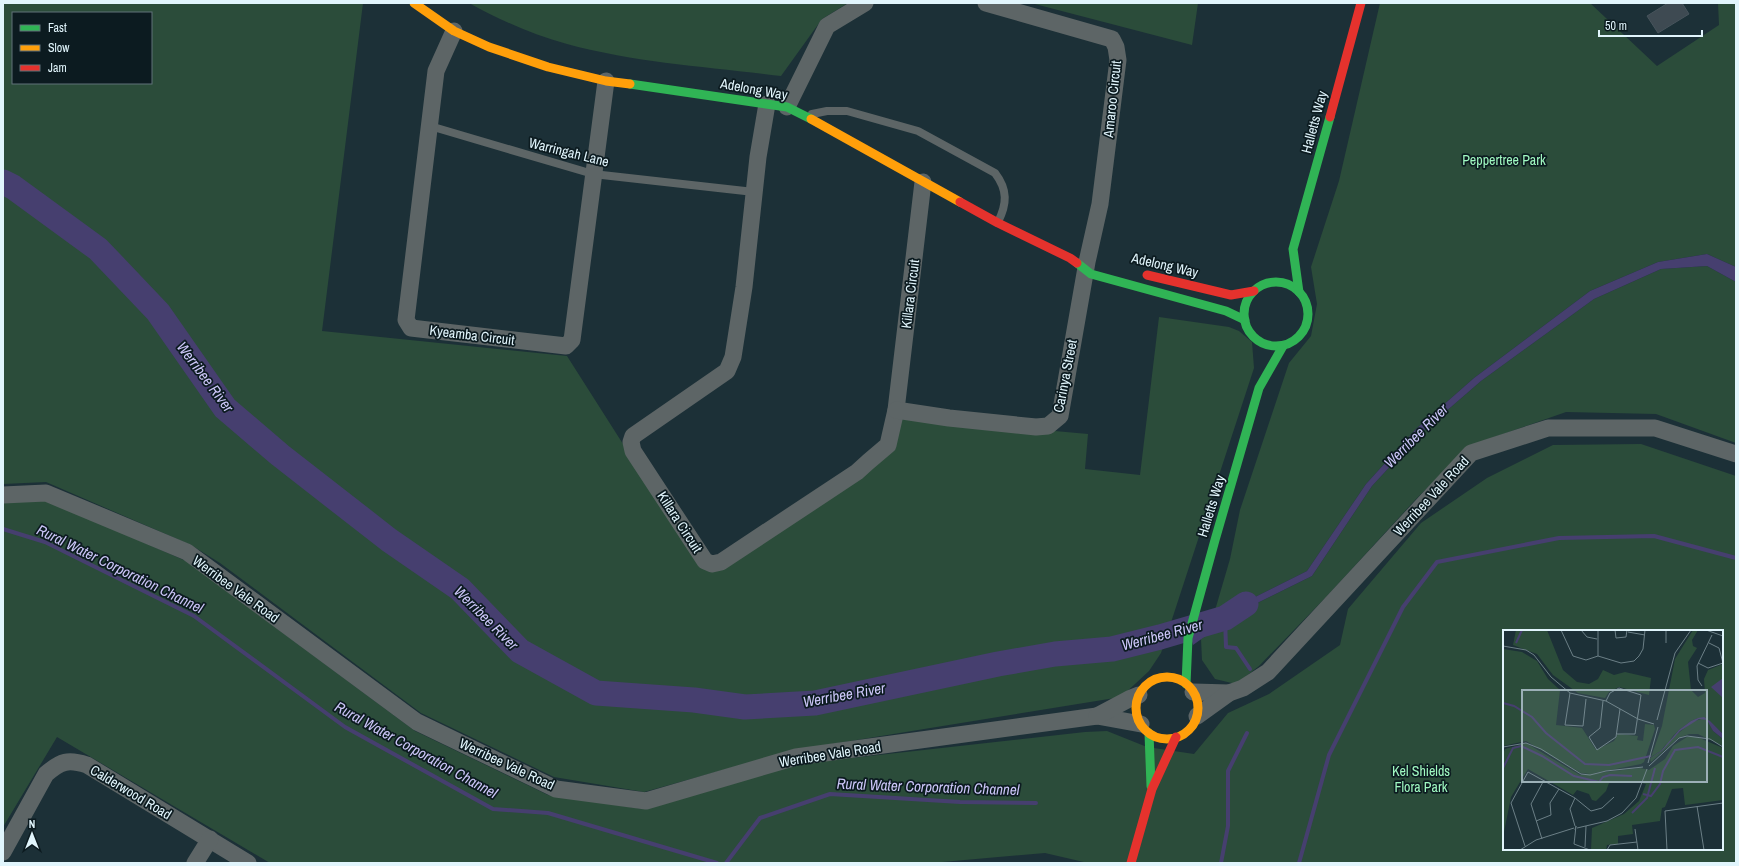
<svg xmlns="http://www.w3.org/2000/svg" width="1739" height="866" viewBox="0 0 1739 866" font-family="'Archivo Narrow',sans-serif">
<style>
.green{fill:#2b4c3a;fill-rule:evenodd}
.water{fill:#463f6f}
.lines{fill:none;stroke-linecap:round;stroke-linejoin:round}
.stream{stroke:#463f6f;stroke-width:4}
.river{stroke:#463f6f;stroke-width:25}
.building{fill:#3e4a52;stroke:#47545c}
.lane{stroke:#5d6566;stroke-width:8}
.street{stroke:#5d6566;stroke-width:17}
.fast{stroke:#30b455;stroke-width:9}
.slow{stroke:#ff9f0a;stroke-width:9}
.jam{stroke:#e5322d;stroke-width:9}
.labels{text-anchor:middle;stroke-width:3.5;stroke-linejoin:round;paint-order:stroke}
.street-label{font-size:14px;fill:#e1f5fc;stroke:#0c1b20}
.park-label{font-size:14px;fill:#a0f9c1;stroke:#0c1b20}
.water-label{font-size:15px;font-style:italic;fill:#ccc6f8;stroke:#0c1b20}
.inset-river{fill:none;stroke:#463f6f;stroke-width:2}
.inset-road{fill:none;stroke:#6b7f86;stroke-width:1}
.view{fill:#9cb0b7;fill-opacity:0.15;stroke:#9cb0b7;stroke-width:2}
.inset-edge{fill:none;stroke:#e1f5fc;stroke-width:2}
</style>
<rect width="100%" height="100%" fill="#1c3037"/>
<!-- green -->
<g class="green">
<path d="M3 3H363L322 331 567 356 700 565 862 477 900 417 1088 434 1085 469 1140 475 1159 317 1229 327 1239 331 1252 342 1254 368 1161 653 1149 671 1121 697 795 750 644 792 554 777 421 713 220 563 191 545 46 482 3 484ZM13 13H151V83H13Z"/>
<path d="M469 3H848L822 19 781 76C710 67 637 63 567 44 533 35 500 20 469 3Z"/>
<path d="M1031 3H1198L1192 45Z"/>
<path d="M1380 3H1590L1657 66 1719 25 1718 3H1736V267L1707 254 1658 262 1590 291 1474 378 1416 429 1366 484 1307 571 1239 605 1211 624 1230 559 1240 510 1289 363 1311 336 1317 304 1311 267 1339 181Z"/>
<path d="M1707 266 1736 282V443L1656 414 1566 412 1469 446 1416 499 1326 597 1259 666 1236 684 1215 679 1202 660 1201 639 1241 611 1312 576 1372 486 1421 433 1481 381 1594 299 1661 269Z"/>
<path d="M1641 444 1736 476V863H1088L1045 853 931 863H270L57 737 3 827V501L44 499 186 561 415 731 548 795 643 809 798 764 1085 732 1107 731 1147 747 1194 754 1228 713 1269 694 1340 645 1348 609 1421 523 1487 478 1553 445ZM1504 631H1722V849H1504Z"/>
</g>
<!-- water -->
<path class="water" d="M1707 254 1736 267V282L1707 266 1661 269 1594 299 1481 381 1421 433 1372 486 1312 576 1241 611 1193 645 1191 638 1239 605 1307 571 1366 484 1416 429 1474 378 1590 291 1658 262Z"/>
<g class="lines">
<!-- stream -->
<g class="stream">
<path d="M3 529 45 542 194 616 345 727 493 809 548 813 717 863"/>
<path d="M1225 618 1226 647 1236 648 1250 669"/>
<path d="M726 863 760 818 830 794 960 802 1036 803"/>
<path d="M1221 863 1228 826V771L1247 733"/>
<path d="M1299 863 1329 755 1403 607 1437 562 1559 538 1654 536 1736 558"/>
</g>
<!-- river -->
<path class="river" d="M3 182 13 187 98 249 158 312 225 408 280 455 389 540 460 589 520 651 596 693 694 700 745 707 815 703 998 664 1055 654 1112 649 1160 637 1225 618 1246 604"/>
</g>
<!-- building -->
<path class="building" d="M1668 3H1682L1689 14 1658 33 1647 16Z"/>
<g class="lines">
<!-- lane -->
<g class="lane">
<path d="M812 114 827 111H847L918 131 995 173C1008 190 1007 204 998 222"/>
<path d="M430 126 593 174 754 192"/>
</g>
<!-- street -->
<g class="street">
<path d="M454 31 436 71 406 320 411 328 566 346 572 340 606 81"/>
<path d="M767 104 758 157 744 287 733 357 727 371 633 436 631 442 633 451 705 561 712 564 721 562 857 472 868 462 888 445 896 410 923 182"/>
<path d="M787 107 827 26 865 3"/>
<path d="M896 410 949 418 1036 427 1048 426 1060 416 1087 262 1100 204 1118 60 1116 47 1112 39 986 3"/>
<path d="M3 495 46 493 187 552 417 722 556 789 646 801 796 757 1097 716 1141 724"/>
<path d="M1193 692 1229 693"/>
<path d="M1097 716 1129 699 1139 695"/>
<path d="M1197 716 1229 693 1243 688 1268 672 1471 453 1548 428H1655L1736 454"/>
<path d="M3 852 46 774C61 761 68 759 87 765L248 863"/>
<path d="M195 863 210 839"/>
</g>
<!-- fast -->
<g class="fast">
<path d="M630 84 787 107 811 119"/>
<path d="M1077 263 1091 274 1226 311 1245 320"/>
<circle cx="1276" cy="314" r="32"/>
<path d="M1299 292 1293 249 1330 117"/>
<path d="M1186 684 1188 638 1215 540 1259 388 1283 346"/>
<path d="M1149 733 1151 786"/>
</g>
<!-- slow -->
<g class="slow">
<path d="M414 3 454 31 489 47 548 67 606 81 630 84"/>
<path d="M811 119 960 202"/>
<circle cx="1167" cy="708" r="31"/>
</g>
<!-- jam -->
<g class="jam">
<path d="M1330 117 1361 3"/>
<path d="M960 202 998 223 1070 258 1077 263"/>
<path d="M1147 275 1231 295 1254 291"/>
<path d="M1131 863 1152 789 1176 737"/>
</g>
</g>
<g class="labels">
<!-- street labels -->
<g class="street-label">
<text transform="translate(754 89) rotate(10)" y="5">Adelong Way</text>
<text transform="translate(1112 99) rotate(-84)" y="5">Amaroo Circuit</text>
<text transform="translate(1314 122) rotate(-75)" y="5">Halletts Way</text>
<text transform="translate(569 152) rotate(14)" y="5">Warringah Lane</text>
<text transform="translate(1165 265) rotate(13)" y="5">Adelong Way</text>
<text transform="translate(910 294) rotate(-83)" y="5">Killara Circuit</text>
<text transform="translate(472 335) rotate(7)" y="5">Kyeamba Circuit</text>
<text transform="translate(1065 376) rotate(-79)" y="5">Carinya Street</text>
<text transform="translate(1431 496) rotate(-47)" y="5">Werribee Vale Road</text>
<text transform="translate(1211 506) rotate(-73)" y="5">Halletts Way</text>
<text transform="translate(680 522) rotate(57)" y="5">Killara Circuit</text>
<text transform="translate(236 589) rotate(36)" y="5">Werribee Vale Road</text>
<text transform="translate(830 754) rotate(-9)" y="5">Werribee Vale Road</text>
<text transform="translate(507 764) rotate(25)" y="5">Werribee Vale Road</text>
<text transform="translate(131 792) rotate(31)" y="5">Calderwood Road</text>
</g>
<!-- park labels -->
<g class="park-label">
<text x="1504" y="165">Peppertree Park</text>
<text x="1421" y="776">Kel Shields<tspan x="1421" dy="16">Flora Park</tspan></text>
</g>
<!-- water labels -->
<g class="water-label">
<text transform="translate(205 377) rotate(53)" y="5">Werribee River</text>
<text transform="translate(1416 436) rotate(-45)" y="5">Werribee River</text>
<text transform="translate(120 569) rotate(26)" y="5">Rural Water Corporation Channel</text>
<text transform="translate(486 618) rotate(45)" y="5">Werribee River</text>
<text transform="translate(1162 635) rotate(-15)" y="5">Werribee River</text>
<text transform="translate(844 695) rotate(-10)" y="5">Werribee River</text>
<text transform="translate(416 750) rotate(29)" y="5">Rural Water Corporation Channel</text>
<text transform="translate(928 787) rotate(2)" y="5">Rural Water Corporation Channel</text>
</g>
</g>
<!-- overview -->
<g transform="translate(1503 630)">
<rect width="220" height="220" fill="#1c3037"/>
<path d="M13 0H44L60 40 74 52 86 54 95 49 100 40 111 45 122 42 148 48 146 65 116 57 106 62 102 68 75 63 50 45 34 24 10 15ZM190 0H195L189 10 190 16 194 18 185 32 188 60 195 67 202 63 201 49 205 40 220 34V104L204 89 195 88 188 91 176 100 170 106 167 110 189 92 201 88 206 92 210 101 220 109V116L195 104H186L175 108 148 132 147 128 159 121 164 112 158 121 148 127 159 96 172 29ZM0 19 19 22 34 31 45 49 57 60 53 95 79 98 93 120 111 111 115 104 135 106 134 110 140 111 142 94 151 95 152 99 141 132 138 134 87 144 78 143 23 111 0 116ZM184 107H194L220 118V170L182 175 180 158 169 159 162 177 159 178 157 191 129 195 130 204 115 206V214L104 215 103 220H88L89 198 121 184 136 171 143 154 130 151 106 153 103 161 93 171 89 170 86 164 74 160 70 165 25 139 8 167 0 207V124L2 119 23 113 77 145 137 138 146 140 162 129 170 116Z" fill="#2b4c3a"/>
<path d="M220 48V68L208 57ZM201 87 207 91 220 104V109L210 101 204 90 196 89 177 101 159 121 146 129 158 121 176 100 188 91 195 88Z" fill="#463f6f"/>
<path class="inset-river" d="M13 13 19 0M0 73 11 76 29 87 43 103 82 134 106 135 148 126M0 138 10 118 18 116 39 126 71 146 96 152 100 147 107 145 129 146M140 164 148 166 157 154 160 141 172 120 195 117 220 127M129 183 144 168 152 138"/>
<path class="inset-road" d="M58 0 70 26 83 30 95 26 118 33 131 31 136 26 140 19 142 0M78 0 84 7 94 9M112 0 113 8 123 7 124 0M163 0V13M203 0 220 6M125 2 142 5M206 13 216 18 220 33M0 16 23 20 31 25 48 47 67 63 103 71 135 89 151 94M95 26V0M195 33 205 38 220 33M199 56 195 50 194 36 209 5M67 63 62 95 80 96 83 69M100 71 97 98 86 107 94 120 113 107 117 79M103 71 107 63 116 58 138 65 132 104H114M154 90 172 23 188 0M0 117 23 113 38 119 78 144 87 145 103 141 140 137M145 133 155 97M146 136 176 108 184 106 207 109 220 117M72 168 88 181 99 178 111 167M194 176 201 220M33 191 48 185 47 173 56 159M74 198 104 191 119 183 133 168 144 139M132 199 135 220M72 200 73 196 71 214 87 220M39 209 28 174 41 150M22 216 8 173 25 142 72 168 67 179 72 196M82 217 83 196M17 220 33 210 71 198M104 220 107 215 134 212M164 220 162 181 220 173"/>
<path class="view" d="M19 60H204V152H19Z"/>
<rect width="220" height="220" class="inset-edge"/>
</g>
<!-- border -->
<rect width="1739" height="866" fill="none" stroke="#e1f5fc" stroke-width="8"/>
<!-- legend -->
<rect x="12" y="12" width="140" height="72" fill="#0c1b20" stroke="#617278"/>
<rect x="20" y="25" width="20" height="6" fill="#30b455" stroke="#617278"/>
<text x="48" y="32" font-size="12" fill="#e1f5fc">Fast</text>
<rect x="20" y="45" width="20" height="6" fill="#ff9f0a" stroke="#617278"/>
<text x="48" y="52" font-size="12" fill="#e1f5fc">Slow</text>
<rect x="20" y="65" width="20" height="6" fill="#e5322d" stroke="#617278"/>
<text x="48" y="72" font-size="12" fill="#e1f5fc">Jam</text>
<!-- north arrow -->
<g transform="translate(32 834)" stroke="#0c1b20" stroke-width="3" paint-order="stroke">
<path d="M0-3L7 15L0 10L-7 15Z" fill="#e1f5fc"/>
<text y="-6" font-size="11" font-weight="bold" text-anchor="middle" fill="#e1f5fc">N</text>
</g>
<!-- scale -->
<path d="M1599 30v6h103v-6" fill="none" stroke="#e1f5fc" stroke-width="2"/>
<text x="1605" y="30" font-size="12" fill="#e1f5fc" stroke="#0c1b20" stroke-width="3" paint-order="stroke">50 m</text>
</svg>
